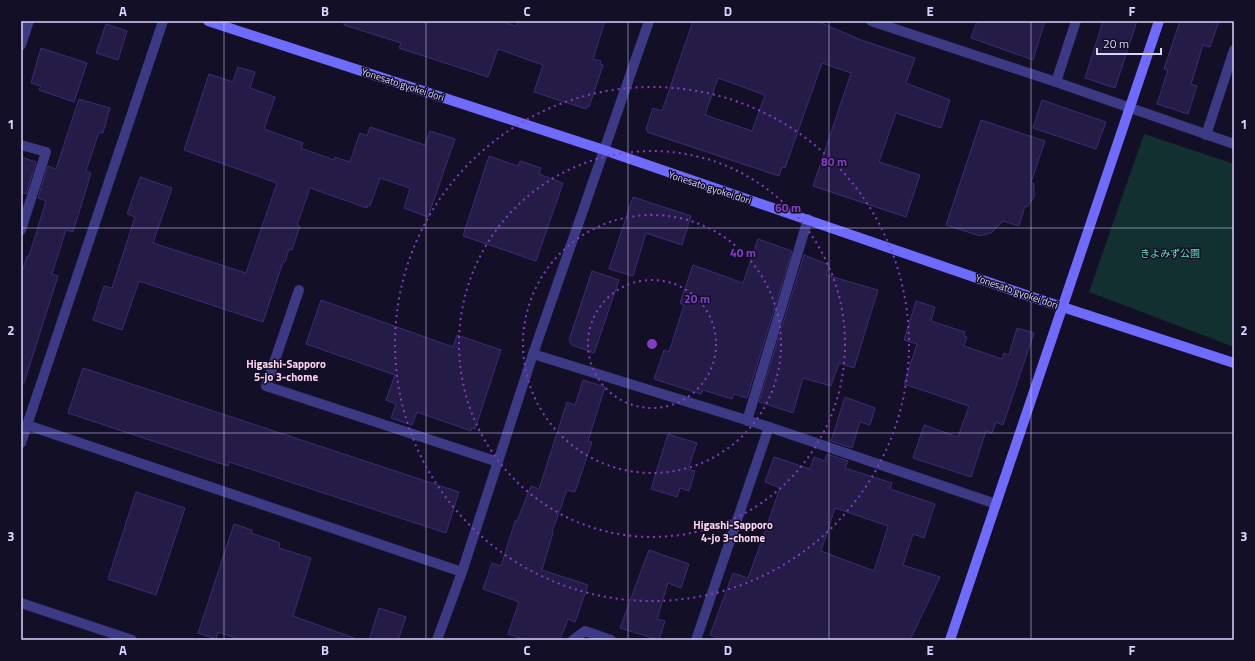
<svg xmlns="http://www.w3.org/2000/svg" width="1255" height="661" viewBox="0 0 1255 661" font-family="'Titillium Web','Noto Sans JP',sans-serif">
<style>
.green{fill:#12302f}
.building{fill:#241b47;stroke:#3b2d73;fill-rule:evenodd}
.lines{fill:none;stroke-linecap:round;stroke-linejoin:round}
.lane{stroke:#3d3a85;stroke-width:10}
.street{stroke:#3d3a85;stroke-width:10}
.secondary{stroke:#6f6bff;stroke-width:10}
.grid{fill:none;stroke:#d9d4ff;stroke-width:1;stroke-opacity:0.55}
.ring{fill:none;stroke:#843dc5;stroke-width:2;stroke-dasharray:2 4}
.labels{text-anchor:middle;stroke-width:3;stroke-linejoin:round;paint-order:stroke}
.street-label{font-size:10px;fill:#d9d4ff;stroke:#130f26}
.park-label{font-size:10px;fill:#5fe0c0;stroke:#130f26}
.neighbourhood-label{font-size:11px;font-weight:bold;fill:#ffd6f0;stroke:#130f26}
.centre{fill:#843dc5;stroke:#130f26;stroke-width:2}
.ring-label{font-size:12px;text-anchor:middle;font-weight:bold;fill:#843dc5;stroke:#130f26;stroke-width:3;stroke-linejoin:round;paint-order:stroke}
.neatline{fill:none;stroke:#d9d4ff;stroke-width:1.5}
.grid-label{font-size:13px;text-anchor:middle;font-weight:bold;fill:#d9d4ff}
</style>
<rect width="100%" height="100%" fill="#130f26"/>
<!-- green -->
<path class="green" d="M1144 134 1234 164V347L1089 292Z"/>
<!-- building -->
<g class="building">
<path d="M344 21H500L516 26 518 21H605L593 59 601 61 600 64 603 65 589 107 587 106 586 109 534 92 543 65 498 49 488 77 399 48 401 43 344 25Z"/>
<path d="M693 21H817L861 40 915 58 906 83 950 100 941 128 896 113 879 162 920 175 906 217 813 186 851 73 822 63 785 168 782 167 779 176 647 132 648 130 646 129 653 108 662 111ZM718 78 765 95 752 131 705 115Z"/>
<path d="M977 21H1045L1033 60 971 38Z"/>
<path d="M1103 21H1137L1115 88 1085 78Z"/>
<path d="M1180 21H1219L1210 47 1203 45 1191 84 1197 86 1188 114 1157 104 1168 70 1164 69Z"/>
<path d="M106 24 127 31 118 60 96 53Z"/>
<path d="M41 48 87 63 74 102 39 90 41 86 31 83Z"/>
<path d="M238 67 255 72 250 88 275 97 264 129 303 143 301 148 334 160 335 157 350 162 360 133 367 136 370 127 425 145 430 131 455 139 428 217 404 208 410 188 380 178 370 206 368 205 367 208 310 188 297 225 300 226 292 250 289 249 285 262H283L263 322 139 281 122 330 93 320 104 286 112 288 135 217 127 214 140 177 172 188 153 243 246 273 277 183 184 150 209 74 233 82Z"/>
<path d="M79 99 110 108 103 133 99 132 86 171 91 173 73 232 66 230 52 274 58 276 24 383H21V275L27 256H29L46 201 38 198 48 166 56 169Z"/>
<path d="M1042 100 1106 122 1096 149 1033 128Z"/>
<path d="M981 120 1045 141 1031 182 1034 184V197L1027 207 1025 206 1019 226 1003 221 991 233 980 236 946 225Z"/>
<path d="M489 156 518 166 520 161 541 168 539 174 563 183 536 261 463 236Z"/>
<path d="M21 157 36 162 26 194 21 192Z"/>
<path d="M633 197 691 216 682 245 646 233 633 276 609 269Z"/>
<path d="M758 239 792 251 747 398 734 394 732 399 703 390 701 394 654 379 664 350 669 352 684 305 680 303 693 265 743 283Z"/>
<path d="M804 255 829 265 826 275 878 290 854 368 839 363 831 386 803 378 793 413 759 402Z"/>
<path d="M592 271 619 280 594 353 572 345 569 340Z"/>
<path d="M321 300 453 347 457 335 501 350 475 429 472 428 471 431 417 412 412 425 391 418 396 404 386 400 395 375 306 344Z"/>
<path d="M916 301 935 307 931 321 965 332 964 336 967 337 964 346 1002 359 1004 353 1009 355 1017 328 1034 333 1003 425 996 422 992 433 986 431 971 477 913 458 924 425 958 437 969 406 904 384 917 344 904 340Z"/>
<path d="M83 368 459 492 446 533 229 462 228 466 68 413Z"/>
<path d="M583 380 605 387 588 441 592 442 575 492 567 490 552 532 553 533 542 570 588 585 575 622 568 619 560 640H526L508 634 519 602 483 589 492 563 501 566 515 521H517L531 486 539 489 567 402 575 405Z"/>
<path d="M845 397 875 408 870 425 860 422 852 448 831 441Z"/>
<path d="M668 434 697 443 688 469 695 471 689 491 680 488 677 497 651 489Z"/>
<path d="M827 454 848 461 845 468 892 483 890 489 935 504 924 538 913 534 903 565 940 577 910 640H724L710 635 733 573 748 578 762 540 780 488 765 482 774 457 810 469 814 457 825 461ZM835 508 888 526 874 571 821 551Z"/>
<path d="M136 492 185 508 156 595 108 579Z"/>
<path d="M234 524 252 530 251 533 280 543 279 548 311 558 293 616 354 638V640H241L218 632 216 639 198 633Z"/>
<path d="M649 550 689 564 681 588 668 583 657 619 665 621 659 640 620 628Z"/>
<path d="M379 608 406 617 398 640H369Z"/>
</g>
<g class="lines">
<!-- lane -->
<g class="lane">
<path d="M21 45 29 21"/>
<path d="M1056 82 1076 21"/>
<path d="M21 145 46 152 21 230"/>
<path d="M299 290 266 386 498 462"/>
<path d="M27 425 462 572"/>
<path d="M573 640 585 631 611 640"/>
</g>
<!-- street -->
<g class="street">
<path d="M871 21 1056 82 1234 144"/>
<path d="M1206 135 1234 50"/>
<path d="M533 354 769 427 996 504"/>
<path d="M747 421 808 219"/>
<path d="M21 443 163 21"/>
<path d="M21 603 132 640"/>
<path d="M437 640 462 572 533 354 649 21"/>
<path d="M696 640 769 427"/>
</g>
<!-- secondary -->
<g class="secondary">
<path d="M208 21 604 150 1035 298 1234 363"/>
<path d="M950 640 1159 21"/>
</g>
</g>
<!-- grid -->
<path class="grid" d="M224 21V640M426 21V640M628 21V640M829 21V640M1031 21V640M21 228H1234M21 433H1234"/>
<!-- distance rings -->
<g class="ring">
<circle cx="652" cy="344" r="64"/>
<circle cx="652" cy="344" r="129"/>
<circle cx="652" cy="344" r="193"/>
<circle cx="652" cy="344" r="257"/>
</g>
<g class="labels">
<!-- street labels -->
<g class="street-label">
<text transform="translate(403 84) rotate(18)" y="4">Yonesato gyokei dori</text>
<text transform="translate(710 187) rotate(18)" y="4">Yonesato gyokei dori</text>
<text transform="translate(1017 291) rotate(19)" y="4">Yonesato gyokei dori</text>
</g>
<!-- park labels -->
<g class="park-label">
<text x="1170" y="257">きよみず公園</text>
</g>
<!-- neighbourhood labels -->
<g class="neighbourhood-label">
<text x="286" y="368">Higashi-Sapporo<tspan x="286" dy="13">5-jo 3-chome</tspan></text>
<text x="733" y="529">Higashi-Sapporo<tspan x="733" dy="13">4-jo 3-chome</tspan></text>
</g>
</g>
<circle cx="652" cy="344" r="6" class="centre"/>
<g class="ring-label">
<text x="834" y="166">80 m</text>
<text x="788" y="212">60 m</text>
<text x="743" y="257">40 m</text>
<text x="697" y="303">20 m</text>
</g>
<!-- border -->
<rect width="1255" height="661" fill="none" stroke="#130f26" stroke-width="44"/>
<!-- scale -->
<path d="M1097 48v6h64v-6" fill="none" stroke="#d9d4ff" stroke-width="2"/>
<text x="1103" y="48" font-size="12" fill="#d9d4ff" stroke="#130f26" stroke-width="3" paint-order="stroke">20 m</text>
<rect x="22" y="22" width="1211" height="617" class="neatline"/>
<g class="grid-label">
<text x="123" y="16">A</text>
<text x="325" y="16">B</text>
<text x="527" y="16">C</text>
<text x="728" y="16">D</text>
<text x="930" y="16">E</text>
<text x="1132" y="16">F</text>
<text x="11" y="129">1</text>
<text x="1244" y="129">1</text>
<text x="11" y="335">2</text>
<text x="1244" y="335">2</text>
<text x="11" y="541">3</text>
<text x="1244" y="541">3</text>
<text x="123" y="655">A</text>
<text x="325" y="655">B</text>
<text x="527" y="655">C</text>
<text x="728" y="655">D</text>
<text x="930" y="655">E</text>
<text x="1132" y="655">F</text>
</g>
</svg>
